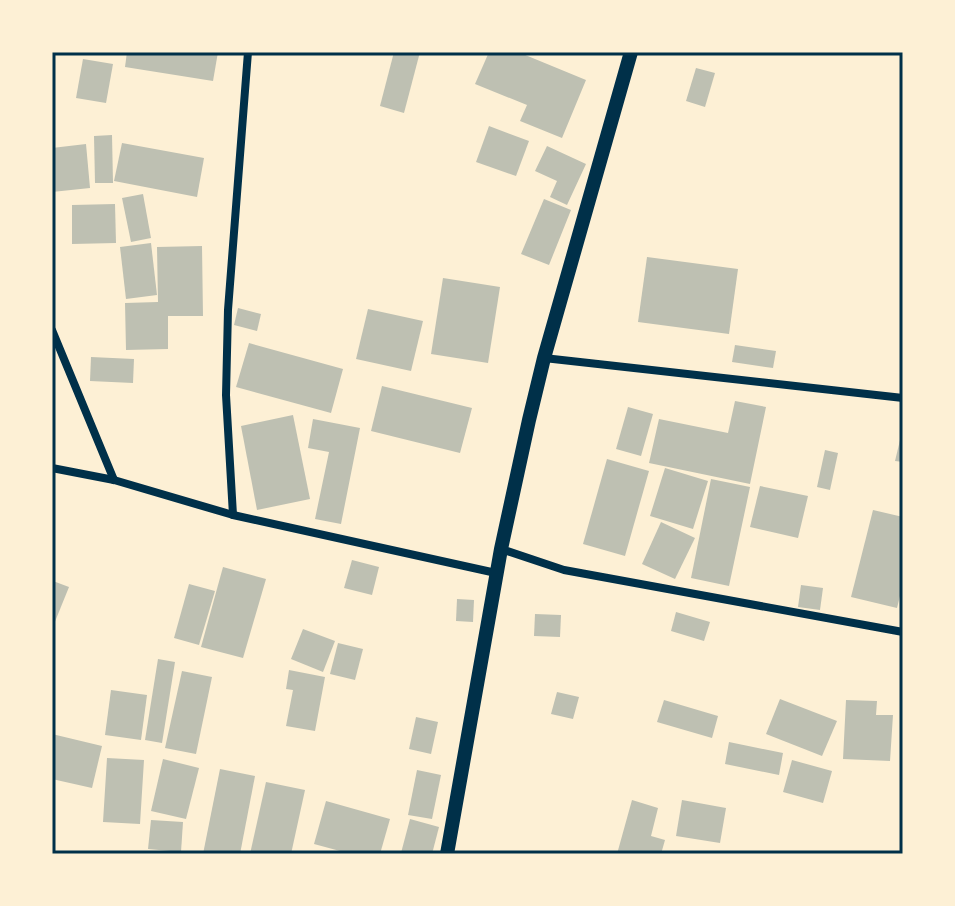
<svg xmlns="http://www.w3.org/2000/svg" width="955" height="906" viewBox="0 0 955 906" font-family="Lato,sans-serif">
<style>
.building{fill:#bec0b2}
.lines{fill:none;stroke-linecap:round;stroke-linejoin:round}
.minor{stroke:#003049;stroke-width:8}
.tertiary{stroke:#003049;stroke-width:14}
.neatline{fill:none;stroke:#003049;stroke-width:3}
</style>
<rect width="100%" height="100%" fill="#fdf0d5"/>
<!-- building -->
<g class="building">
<path d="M127 52H218L213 81 125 67Z"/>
<path d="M394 52H420L404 113 380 106Z"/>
<path d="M489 52H518L586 80 562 138 520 121 527 105 475 84Z"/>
<path d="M83 59 113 64 106 103 76 98Z"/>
<path d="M696 68 715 73 705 107 686 101Z"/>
<path d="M489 126 529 141 516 176 476 162Z"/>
<path d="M112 135 113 183H95L94 136Z"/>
<path d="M122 143 204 158 197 197 114 181Z"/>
<path d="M86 144 90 188 52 192V148Z"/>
<path d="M547 146 586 164 567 205 550 197 557 181 535 171Z"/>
<path d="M143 194 151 238 131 242 122 198Z"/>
<path d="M544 199 571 210 549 265 521 254Z"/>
<path d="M115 204 116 243 72 244V205Z"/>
<path d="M151 243 157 295 126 299 120 247Z"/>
<path d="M202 246 203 316H168V349L126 350 125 303 158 302 157 247Z"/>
<path d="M647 257 738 269 729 334 638 322Z"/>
<path d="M443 278 500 287 488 363 431 354Z"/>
<path d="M238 308 261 314 257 331 234 325Z"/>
<path d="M368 309 423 321 411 371 356 359Z"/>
<path d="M249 343 343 369 331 413 236 387Z"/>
<path d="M735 345 776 351 773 368 732 362Z"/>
<path d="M91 357 134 359 133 383 90 381Z"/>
<path d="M382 386 472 408 460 453 371 431Z"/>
<path d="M735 401 766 407 750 484 649 463 659 419 728 433Z"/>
<path d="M628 407 653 414 641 456 616 449Z"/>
<path d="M293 415 310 499 257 510 241 426Z"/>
<path d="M313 419 360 428 341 524 315 519 329 452 308 448Z"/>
<path d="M902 432H903V462L895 461Z"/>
<path d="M825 450 838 453 830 490 817 487Z"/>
<path d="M607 459 649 471 625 556 583 544Z"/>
<path d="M665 468 708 481 693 529 650 516Z"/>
<path d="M711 479 750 487 729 586 691 578Z"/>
<path d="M760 486 808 496 798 538 750 527Z"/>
<path d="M873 510 903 517V584L897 608 851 597Z"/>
<path d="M661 522 695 538 675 579 642 564Z"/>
<path d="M352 560 379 567 372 595 344 588Z"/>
<path d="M223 567 266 579 243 658 201 647Z"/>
<path d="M53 581 69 587 52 629V584Z"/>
<path d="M189 584 215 591 199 645 174 638Z"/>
<path d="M801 585 823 588 820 610 798 607Z"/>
<path d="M457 599 474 600 473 622 456 621Z"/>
<path d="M676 612 710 622 704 641 671 631Z"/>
<path d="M535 614 561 615 560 637 534 636Z"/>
<path d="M303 629 335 641 323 672 291 659Z"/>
<path d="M338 643 363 649 355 680 330 674Z"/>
<path d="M158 659 175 662 162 743 145 740Z"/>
<path d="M289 670 325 677 315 731 286 726 293 690 286 689Z"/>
<path d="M182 671 212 677 196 754 165 748Z"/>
<path d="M111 690 147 695 141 740 105 735Z"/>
<path d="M557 692 579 697 573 719 551 714Z"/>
<path d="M780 699 837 721 822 756 766 734Z"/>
<path d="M664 700 718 716 712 738 657 722Z"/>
<path d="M846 700 877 701 876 715H893L890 761 843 759Z"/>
<path d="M416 717 438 722 431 754 409 749Z"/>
<path d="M52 734 102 746 92 788 52 779Z"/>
<path d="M729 742 783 753 779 775 725 764Z"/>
<path d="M107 758 144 760 140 824 103 822Z"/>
<path d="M163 759 199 768 186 819 151 811Z"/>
<path d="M792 760 832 771 823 803 783 792Z"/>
<path d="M220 769 255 776 240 854H203Z"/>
<path d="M417 770 441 775 432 819 408 815Z"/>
<path d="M266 782 305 790 291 854H250Z"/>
<path d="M632 800 658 808 651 836 665 840 661 854H617Z"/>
<path d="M682 800 726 808 720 843 676 836Z"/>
<path d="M326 801 390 819 380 854H351L314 844Z"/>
<path d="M410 819 439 827 432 854 401 853Z"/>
<path d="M151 820 183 822 181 852 148 849Z"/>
</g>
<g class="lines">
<!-- minor -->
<g class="minor">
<path d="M52 330 114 480"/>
<path d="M544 358 903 398"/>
<path d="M52 468 114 480 233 515 496 573"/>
<path d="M233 515 226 395 228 310 248 52"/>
<path d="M501 549 564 570 903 632"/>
</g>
<!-- tertiary -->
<path class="tertiary" d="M447 854 501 549 529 420 544 358 631 52"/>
</g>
<!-- border -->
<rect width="955" height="906" fill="none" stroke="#fdf0d5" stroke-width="108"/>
<rect x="54" y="54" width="847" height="798" class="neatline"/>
</svg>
